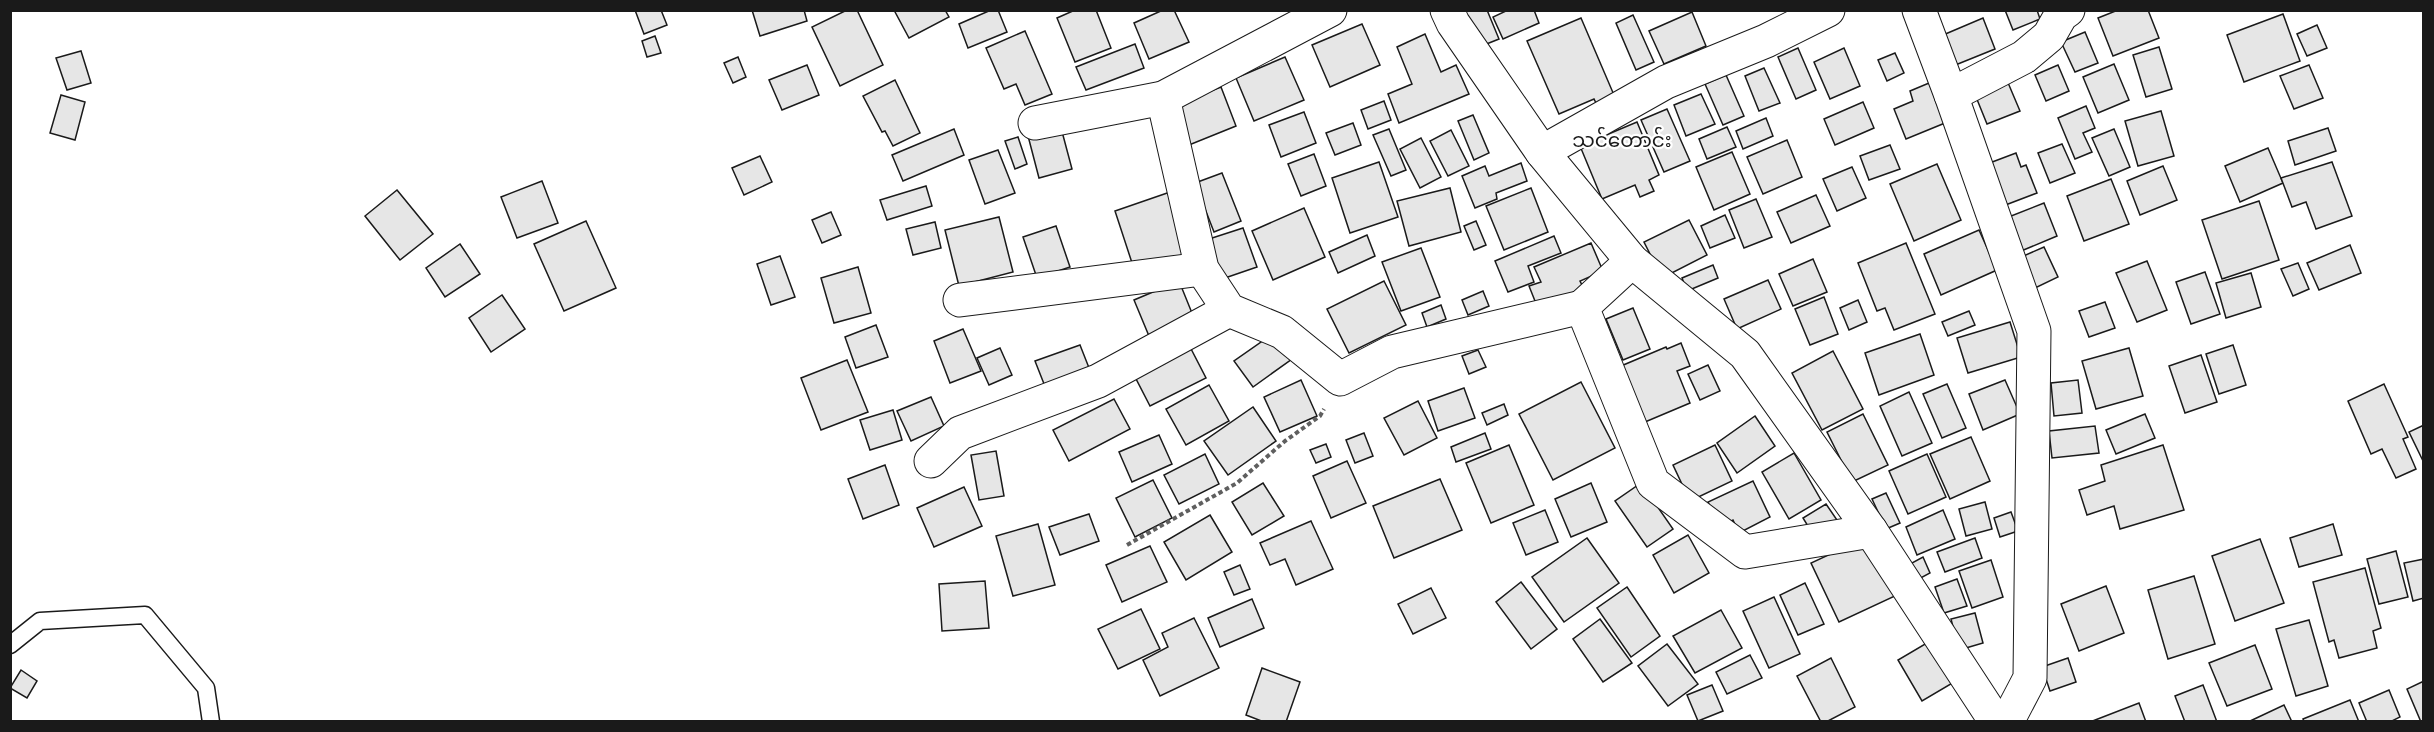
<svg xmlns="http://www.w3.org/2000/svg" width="2434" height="732" viewBox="0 0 2434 732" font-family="'Varela Round','Noto Sans Myanmar',sans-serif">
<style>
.building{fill:#e6e6e6;stroke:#1a1a1a;stroke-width:1.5}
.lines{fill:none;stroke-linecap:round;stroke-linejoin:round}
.lane-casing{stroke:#1a1a1a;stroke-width:19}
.street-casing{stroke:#1a1a1a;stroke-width:35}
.path{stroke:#5f5f5f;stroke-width:4;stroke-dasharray:4.5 3;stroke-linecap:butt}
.lane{stroke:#fff;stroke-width:16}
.street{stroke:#fff;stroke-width:33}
.labels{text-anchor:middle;stroke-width:4.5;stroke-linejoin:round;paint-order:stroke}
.quarter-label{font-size:20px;fill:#1a1a1a;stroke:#fff}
</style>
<rect width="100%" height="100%" fill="#fff"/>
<!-- building -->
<g class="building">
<path d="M635 10H661L667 25 644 34Z"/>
<path d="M752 10H804L807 21 760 36Z"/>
<path d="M847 10H857L883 65 840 86 812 27Z"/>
<path d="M894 10H945L949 17 909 38Z"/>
<path d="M991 10H998L1007 32 968 48 959 24Z"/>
<path d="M1075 10H1096L1111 48 1075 62 1057 18Z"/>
<path d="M1163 10H1174L1189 42 1149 59 1134 23Z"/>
<path d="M1463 10H1487L1499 39 1479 47Z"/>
<path d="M1508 10H1534L1539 23 1503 39 1493 17Z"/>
<path d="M2005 10H2037L2040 19 2013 30Z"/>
<path d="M2118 10H2148L2159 38 2113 56 2098 18Z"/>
<path d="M1692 12 1706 46 1664 64 1649 31Z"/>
<path d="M2283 14 2300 61 2244 82 2227 35Z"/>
<path d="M1633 15 1654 62 1636 70 1616 23Z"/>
<path d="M1581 18 1614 95 1596 103 1594 99 1559 114 1527 41Z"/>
<path d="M1983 18 1995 49 1948 68 1936 38Z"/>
<path d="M1362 24 1380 65 1330 87 1312 45Z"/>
<path d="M2317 25 2327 48 2307 56 2297 34Z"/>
<path d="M1025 31 1052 94 1025 105 1016 84 1004 89 986 48Z"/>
<path d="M2085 32 2098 63 2075 72 2061 42Z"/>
<path d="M1425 34 1441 72 1456 65 1469 94 1399 123 1388 94 1412 84 1397 47Z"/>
<path d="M655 36 661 53 647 57 642 41Z"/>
<path d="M1135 44 1144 68 1086 90 1076 67Z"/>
<path d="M2159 47 2172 89 2146 97 2133 55Z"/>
<path d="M1798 48 1816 90 1796 99 1778 57Z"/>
<path d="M1844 48 1860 86 1830 99 1814 62Z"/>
<path d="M81 51 91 83 67 90 56 58Z"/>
<path d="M1895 53 1904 73 1887 81 1878 60Z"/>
<path d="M738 57 746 77 733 83 724 63Z"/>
<path d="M1285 57 1304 100 1254 121 1236 78Z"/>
<path d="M2114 64 2129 100 2098 113 2083 77Z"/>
<path d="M807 65 819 95 782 110 769 80Z"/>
<path d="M2058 65 2069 91 2046 101 2035 75Z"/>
<path d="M2309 65 2323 98 2294 109 2280 76Z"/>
<path d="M1764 68 1780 103 1759 111 1745 76Z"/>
<path d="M1726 75 1744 116 1723 125 1705 84Z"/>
<path d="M2006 78 2020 111 1987 124 1974 92Z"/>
<path d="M895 80 920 133 893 146 885 131 882 132 863 96Z"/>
<path d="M1929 83 1945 123 1906 139 1894 109 1913 101 1910 91Z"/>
<path d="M1221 87 1236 126 1189 145 1174 105Z"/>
<path d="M1701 94 1715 124 1686 136 1674 105Z"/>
<path d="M61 95 85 102 75 140 50 133Z"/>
<path d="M1384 101 1391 120 1368 129 1361 110Z"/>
<path d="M1863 102 1874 128 1835 145 1824 119Z"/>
<path d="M2086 106 2095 128 2083 133 2092 152 2075 159 2058 118Z"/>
<path d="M1667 109 1690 161 1664 172 1641 120Z"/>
<path d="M2161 111 2174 156 2138 166 2125 121Z"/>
<path d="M1304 112 1316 143 1281 157 1269 125Z"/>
<path d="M1473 115 1489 153 1474 160 1458 121Z"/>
<path d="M1766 118 1773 136 1743 149 1736 131Z"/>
<path d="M1637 122 1659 175 1649 180 1654 191 1640 197 1635 185 1602 199 1580 146Z"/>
<path d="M1353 123 1361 145 1335 155 1326 133Z"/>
<path d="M1060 124 1072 169 1039 178 1027 132Z"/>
<path d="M1727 127 1736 147 1707 159 1699 139Z"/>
<path d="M2328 128 2336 151 2295 165 2288 141Z"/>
<path d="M954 129 964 155 903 181 892 155Z"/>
<path d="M1389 129 1406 170 1391 176 1373 135Z"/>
<path d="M2114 129 2130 167 2109 176 2092 138Z"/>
<path d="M1451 130 1469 166 1448 176 1430 141Z"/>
<path d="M1018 137 1027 164 1015 169 1005 141Z"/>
<path d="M1421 138 1441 177 1420 188 1400 149Z"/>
<path d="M1787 140 1802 177 1763 194 1747 157Z"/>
<path d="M2062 144 2075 173 2050 183 2038 153Z"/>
<path d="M1890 145 1900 169 1869 180 1860 156Z"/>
<path d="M2268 148 2283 183 2240 202 2225 166Z"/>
<path d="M998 150 1015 193 985 204 969 160Z"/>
<path d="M1732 152 1750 194 1714 210 1696 167Z"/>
<path d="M2016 153 2021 167 2026 165 2037 193 1995 209 1979 167Z"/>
<path d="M1314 154 1326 186 1301 196 1288 164Z"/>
<path d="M760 156 772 182 744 195 732 168Z"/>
<path d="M1379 162 1398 217 1350 233 1332 178Z"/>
<path d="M2332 162 2352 216 2316 229 2306 202 2292 207 2281 178Z"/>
<path d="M1521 163 1527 181 1496 193 1497 199 1475 208 1462 176 1485 166 1489 176Z"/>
<path d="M1937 164 1961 220 1914 241 1890 184Z"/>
<path d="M2163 166 2177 200 2140 215 2127 181Z"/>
<path d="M1852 167 1866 198 1837 211 1823 179Z"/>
<path d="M1222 173 1241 221 1214 232 1195 183Z"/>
<path d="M2111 179 2129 224 2084 241 2067 196Z"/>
<path d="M542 181 558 223 517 238 501 197Z"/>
<path d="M926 186 932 206 887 220 880 200Z"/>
<path d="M1450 188 1461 232 1409 246 1397 201Z"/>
<path d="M1531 188 1548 232 1504 250 1486 206Z"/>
<path d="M397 190 433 234 400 260 365 216Z"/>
<path d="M1173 191 1193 252 1135 272 1115 211Z"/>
<path d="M1816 195 1830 226 1791 243 1777 212Z"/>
<path d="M1756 199 1772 237 1744 248 1729 210Z"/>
<path d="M2259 201 2279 260 2222 279 2202 220Z"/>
<path d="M2044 203 2057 236 2014 254 2001 220Z"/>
<path d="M1304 208 1325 257 1273 280 1252 231Z"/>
<path d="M831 212 841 235 822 243 812 220Z"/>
<path d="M1725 215 1735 238 1710 248 1701 226Z"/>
<path d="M999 217 1013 272 959 286 945 230Z"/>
<path d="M1689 220 1707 255 1662 278 1644 242Z"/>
<path d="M586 221 616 288 564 311 534 244Z"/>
<path d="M1476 221 1486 245 1474 250 1464 226Z"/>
<path d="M935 222 941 248 913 255 906 229Z"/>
<path d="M1056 226 1070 267 1037 278 1023 237Z"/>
<path d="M1243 228 1257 267 1222 279 1209 239Z"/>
<path d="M1979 230 1997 270 1941 295 1924 254Z"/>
<path d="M1367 235 1375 256 1338 273 1329 252Z"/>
<path d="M1554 236 1561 253 1528 266 1534 282 1508 292 1495 261Z"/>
<path d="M1591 243 1603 271 1580 281 1585 291 1539 311 1529 286 1541 282 1534 267Z"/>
<path d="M1906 243 1935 314 1894 330 1885 308 1877 311 1858 263Z"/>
<path d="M460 244 480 274 445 297 426 268Z"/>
<path d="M2350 245 2361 273 2319 290 2307 263Z"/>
<path d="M2044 247 2058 277 2033 289 2019 258Z"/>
<path d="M1421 248 1440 297 1401 311 1382 262Z"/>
<path d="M780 256 795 297 771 305 757 264Z"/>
<path d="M1813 259 1827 292 1793 306 1779 274Z"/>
<path d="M2147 261 2167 310 2137 322 2116 273Z"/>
<path d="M2298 263 2309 289 2293 296 2281 269Z"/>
<path d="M1713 265 1718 278 1687 291 1682 278Z"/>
<path d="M858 267 871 313 834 323 821 278Z"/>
<path d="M2205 272 2220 314 2191 324 2176 282Z"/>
<path d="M2251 273 2261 307 2226 318 2216 283Z"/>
<path d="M1768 280 1781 309 1737 329 1724 299Z"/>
<path d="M1179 281 1194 318 1149 336 1134 300Z"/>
<path d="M1384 281 1406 325 1349 353 1327 309Z"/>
<path d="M1483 291 1489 306 1468 315 1462 300Z"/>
<path d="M502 295 525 329 491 352 469 318Z"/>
<path d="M1824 297 1838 334 1810 345 1795 309Z"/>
<path d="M1858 300 1867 322 1849 330 1840 308Z"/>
<path d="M2105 302 2115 328 2089 337 2079 311Z"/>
<path d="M1441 305 1446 319 1427 327 1422 313Z"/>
<path d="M1633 308 1650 349 1623 360 1606 319Z"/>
<path d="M1969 311 1975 325 1948 336 1942 322Z"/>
<path d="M2010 322 2021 357 1968 373 1957 338Z"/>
<path d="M876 325 888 357 856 368 845 337Z"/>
<path d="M963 329 981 371 950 383 934 341Z"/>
<path d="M1274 333 1292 359 1253 387 1234 361Z"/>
<path d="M1920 334 1934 375 1879 395 1865 353Z"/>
<path d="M1188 343 1206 378 1150 406 1132 371Z"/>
<path d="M1681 343 1690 366 1677 371 1690 403 1645 422 1621 366 1666 347 1667 349Z"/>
<path d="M1080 345 1093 378 1048 394 1035 361Z"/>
<path d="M2233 345 2246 385 2219 394 2206 354Z"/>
<path d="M1000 348 1012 375 989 385 977 358Z"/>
<path d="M2129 348 2143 396 2096 409 2082 361Z"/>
<path d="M1478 350 1486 367 1469 374 1462 356Z"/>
<path d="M1833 351 1863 409 1822 430 1792 373Z"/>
<path d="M2201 355 2217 402 2185 413 2169 366Z"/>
<path d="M847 360 868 412 821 430 801 378Z"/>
<path d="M1708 365 1720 391 1700 400 1688 374Z"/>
<path d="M1301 380 1317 416 1280 432 1264 397Z"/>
<path d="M2005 380 2020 414 1983 430 1969 394Z"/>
<path d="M2078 380 2082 413 2054 416 2051 383Z"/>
<path d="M1581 382 1615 448 1553 480 1519 414Z"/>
<path d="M1947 384 1966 428 1942 438 1923 394Z"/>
<path d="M2384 384 2408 437 2403 439 2416 469 2396 478 2382 449 2371 454 2348 401Z"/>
<path d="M1209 385 1229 421 1186 445 1166 409Z"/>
<path d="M1464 388 1475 418 1438 431 1428 401Z"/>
<path d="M1909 392 1932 443 1902 456 1880 406Z"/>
<path d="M931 397 944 426 911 441 897 411Z"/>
<path d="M1114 399 1130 429 1069 461 1053 430Z"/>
<path d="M1418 401 1437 438 1404 455 1384 418Z"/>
<path d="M1504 404 1508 415 1487 425 1482 413Z"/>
<path d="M1253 407 1276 441 1228 475 1204 441Z"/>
<path d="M893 410 902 440 870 450 860 420Z"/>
<path d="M1863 414 1888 465 1852 482 1827 432Z"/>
<path d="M2145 414 2155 438 2116 454 2106 430Z"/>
<path d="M1755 416 1775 446 1737 473 1717 443Z"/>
<path d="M2424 425V463L2409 432Z"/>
<path d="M2095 426 2099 453 2052 458 2049 431Z"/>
<path d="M1364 433 1373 456 1355 463 1346 440Z"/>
<path d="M1485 433 1491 449 1456 462 1451 447Z"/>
<path d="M1159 435 1172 464 1132 482 1119 452Z"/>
<path d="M1971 437 1990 481 1950 499 1930 454Z"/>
<path d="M1326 444 1331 457 1316 463 1310 450Z"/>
<path d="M1509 445 1534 505 1491 523 1466 463Z"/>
<path d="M1715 445 1732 481 1690 501 1673 465Z"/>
<path d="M2163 445 2184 510 2120 529 2114 506 2087 515 2079 490 2105 481 2101 465Z"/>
<path d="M996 451 1004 496 979 500 971 455Z"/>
<path d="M1794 453 1821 500 1789 519 1762 472Z"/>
<path d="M1205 454 1219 484 1179 504 1164 475Z"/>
<path d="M1927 454 1946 497 1908 514 1889 471Z"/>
<path d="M1347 461 1366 503 1331 518 1313 476Z"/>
<path d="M885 465 899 505 863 519 848 479Z"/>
<path d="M1440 479 1462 530 1394 558 1373 506Z"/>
<path d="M1153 480 1172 518 1135 537 1116 498Z"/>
<path d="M1753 481 1770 517 1739 533 1733 520 1720 527 1708 502Z"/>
<path d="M1263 483 1284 516 1252 535 1232 502Z"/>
<path d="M1591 483 1607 522 1571 537 1555 499Z"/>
<path d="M1641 483 1673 529 1647 547 1615 501Z"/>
<path d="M964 487 982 526 934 547 917 508Z"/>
<path d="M1886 493 1900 523 1886 529 1872 499Z"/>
<path d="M1985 502 1992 529 1966 536 1959 509Z"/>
<path d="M1826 504 1837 520 1814 536 1803 518Z"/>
<path d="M1545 510 1558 542 1526 555 1513 523Z"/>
<path d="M1943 510 1955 539 1917 555 1906 527Z"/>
<path d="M2011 512 2018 531 2000 537 1994 518Z"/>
<path d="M1089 514 1099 541 1060 555 1049 527Z"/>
<path d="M1210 515 1232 552 1186 580 1164 542Z"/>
<path d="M1311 521 1333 569 1296 585 1285 559 1270 565 1260 543Z"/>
<path d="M1038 524 1055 585 1013 596 996 536Z"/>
<path d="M2333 524 2342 555 2299 567 2290 538Z"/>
<path d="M1688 535 1709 573 1674 593 1653 555Z"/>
<path d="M1867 537 1895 596 1839 622 1811 563Z"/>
<path d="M1587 538 1619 583 1564 622 1532 577Z"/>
<path d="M1975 538 1982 558 1945 572 1937 552Z"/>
<path d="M2260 539 2284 603 2235 621 2212 556Z"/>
<path d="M1150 546 1167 582 1122 602 1106 565Z"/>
<path d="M2396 551 2408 597 2379 604 2367 559Z"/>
<path d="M1923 557 1930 573 1917 580 1910 564Z"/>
<path d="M2424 559V598L2413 601 2404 563Z"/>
<path d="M1991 560 2003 597 1972 608 1959 571Z"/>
<path d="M1240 565 1250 589 1234 595 1224 572Z"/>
<path d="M2365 568 2381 628 2373 631 2377 648 2339 658 2334 640 2329 642 2313 582Z"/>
<path d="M2194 576 2215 644 2168 659 2148 590Z"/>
<path d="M1957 579 1967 606 1944 613 1935 587Z"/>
<path d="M985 581 989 628 942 631 939 584Z"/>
<path d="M1521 582 1557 629 1531 649 1496 602Z"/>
<path d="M1805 583 1824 624 1798 635 1780 595Z"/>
<path d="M2106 586 2124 633 2079 651 2061 604Z"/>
<path d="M1627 587 1660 636 1631 657 1597 608Z"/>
<path d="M1431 588 1446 618 1413 634 1398 604Z"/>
<path d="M1774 597 1800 654 1769 668 1743 611Z"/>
<path d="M1252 599 1264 628 1220 647 1208 618Z"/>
<path d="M1141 609 1160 649 1118 669 1098 629Z"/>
<path d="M1721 610 1742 648 1695 673 1673 636Z"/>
<path d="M1975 613 1983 643 1959 650 1951 619Z"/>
<path d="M1194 618 1219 668 1160 696 1143 660 1168 647 1162 633Z"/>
<path d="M1600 619 1632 663 1603 682 1573 639Z"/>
<path d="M2309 620 2328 686 2296 696 2276 629Z"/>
<path d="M1937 637 1961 678 1922 701 1898 660Z"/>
<path d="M1667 644 1698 684 1668 706 1638 666Z"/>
<path d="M2255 645 2272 689 2227 706 2209 663Z"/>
<path d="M1750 655 1762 678 1727 694 1716 672Z"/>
<path d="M1831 658 1855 707 1826 722H1821L1797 676Z"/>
<path d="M2068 658 2076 682 2050 691 2042 667Z"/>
<path d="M1262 668 1300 682 1286 722H1264L1246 715Z"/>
<path d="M21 670 37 681 27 698 10 688Z"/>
<path d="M2424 681V722H2421L2407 689Z"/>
<path d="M1712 685 1723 711 1698 721 1687 695Z"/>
<path d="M2203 685 2217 722H2185L2175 696Z"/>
<path d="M2389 690 2400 717 2390 722H2367L2359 703Z"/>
<path d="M2350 700 2359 722H2304L2303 719Z"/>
<path d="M2139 703 2146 722H2090Z"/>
<path d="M2284 705 2292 722H2248Z"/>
</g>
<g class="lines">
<defs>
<path id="lane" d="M10 645 40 621 145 615 206 688 211 722"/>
<g id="street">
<path d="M1447 10 1453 23 1542 152 1632 261 1745 354 1871 531 1996 722"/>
<path d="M1919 10 1951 95 2034 331 2030 678 2007 722"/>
<path d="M1951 95 2024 57 2049 36 2061 15 2068 10"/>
<path d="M1163 98 1202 269 1229 310 1282 332 1340 379 1392 352 1582 307"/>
<path d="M1035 123 1163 98 1330 10"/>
<path d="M1542 152 1666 82 1766 41 1828 10"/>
<path d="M1632 261 1582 307 1653 483 1745 552 1871 531"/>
<path d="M960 300 1202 269"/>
<path d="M931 461 960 433 1098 381 1229 310"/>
</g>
</defs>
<!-- lane casing -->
<use href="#lane" class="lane-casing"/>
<!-- street casing -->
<use href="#street" class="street-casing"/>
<!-- path -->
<path class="path" d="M1127 545 1237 483 1285 441 1320 416 1324 409"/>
<!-- lane -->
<use href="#lane" class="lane"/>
<!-- street -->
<use href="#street" class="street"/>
</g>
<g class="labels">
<!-- quarter labels -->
<g class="quarter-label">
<text x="1622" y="147">သင်တောင်း</text>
</g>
</g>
<!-- border -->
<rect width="2434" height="732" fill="none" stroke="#1a1a1a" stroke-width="24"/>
</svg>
